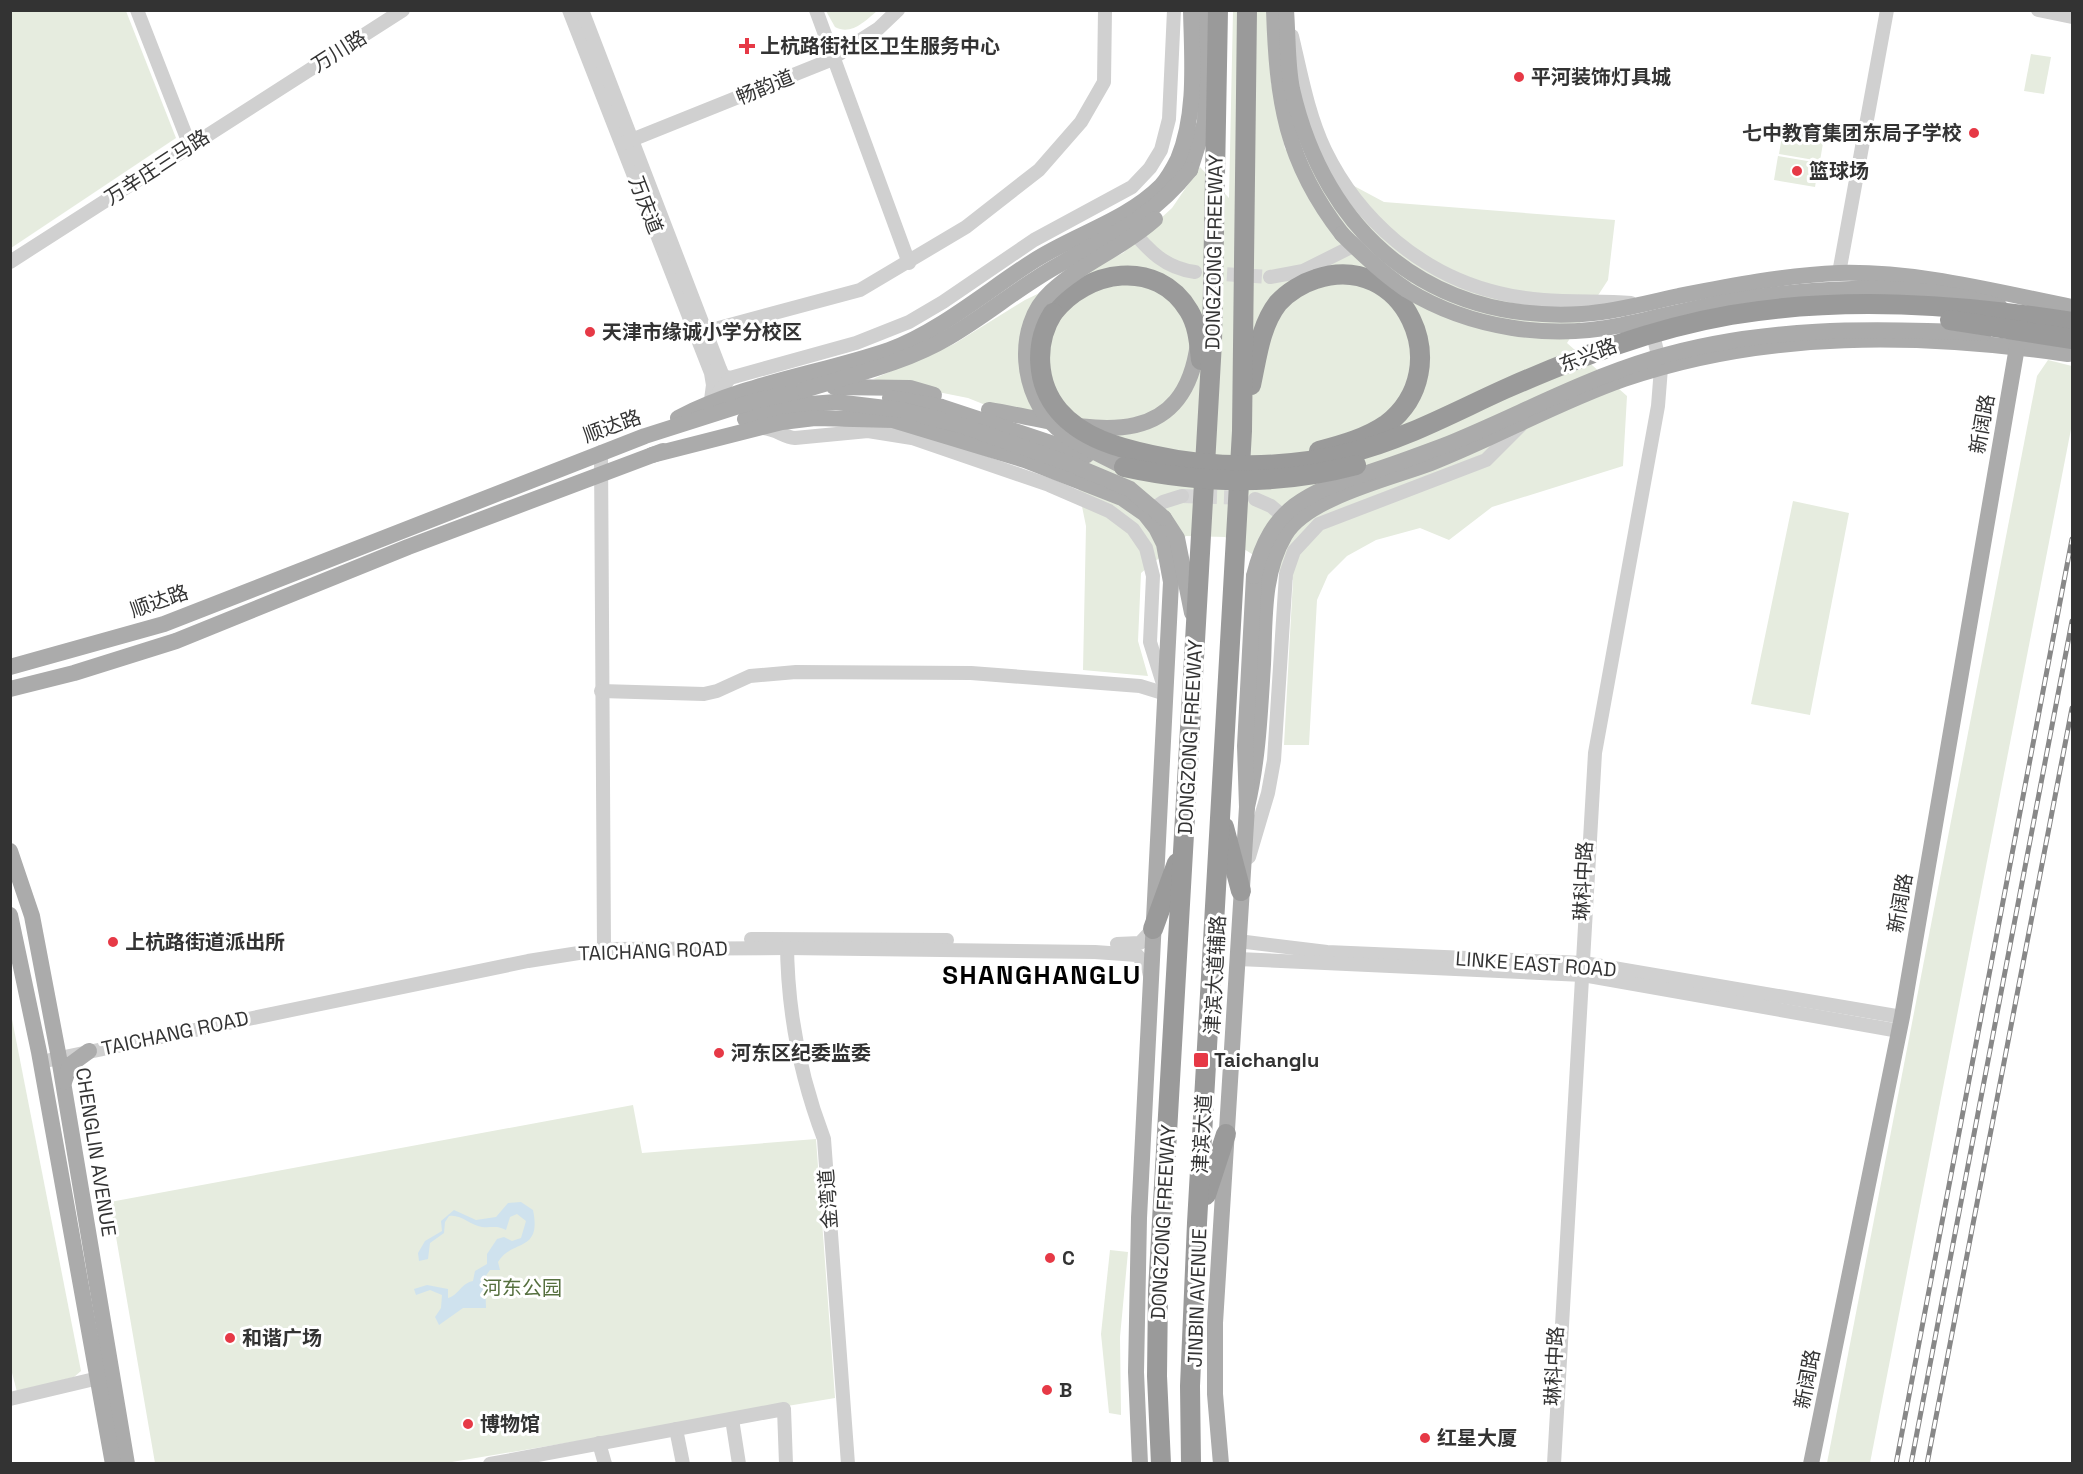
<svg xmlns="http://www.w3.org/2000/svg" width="2083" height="1474" viewBox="0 0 2083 1474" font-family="'Space Grotesk','Noto Sans SC',sans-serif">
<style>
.green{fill:#e6ecdf}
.water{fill:#cfe2ee}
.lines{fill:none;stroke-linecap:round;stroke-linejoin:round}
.minor-tunnel{stroke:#d6d6d6;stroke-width:14;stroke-dasharray:14 7;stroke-linecap:butt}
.minor{stroke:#d0d0d0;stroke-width:14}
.major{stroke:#ababab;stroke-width:16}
.highway{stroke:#9a9a9a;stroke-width:20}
.rail-casing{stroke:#888;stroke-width:5}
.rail{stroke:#fff;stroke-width:3;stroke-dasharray:9;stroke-linecap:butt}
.major-bridge{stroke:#ababab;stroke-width:16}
.highway-bridge{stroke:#9a9a9a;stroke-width:20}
.poi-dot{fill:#e63946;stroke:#fff;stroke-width:2}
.labels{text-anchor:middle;stroke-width:6;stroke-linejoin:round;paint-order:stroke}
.poi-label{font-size:20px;font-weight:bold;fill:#333;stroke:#fff;text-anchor:start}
.street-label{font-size:20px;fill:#333;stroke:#fff}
.park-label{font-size:20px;fill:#56703f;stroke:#fff}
.district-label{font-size:26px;font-weight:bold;letter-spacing:1.5px;fill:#000;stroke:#fff}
</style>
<rect width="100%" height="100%" fill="#fff"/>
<!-- green -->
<g class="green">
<path d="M11 10 126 11 176 138 11 248Z"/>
<path d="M826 11H877C865 21 851 36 835 27Z"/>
<path d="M1233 11H1267L1271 82 1285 149 1384 202 1615 220 1608 280 1567 343 1627 396 1623 466 1492 507 1449 540 1420 528 1376 540 1347 556 1328 575 1317 600 1309 745H1284L1293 580 1225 537 1186 536 1141 573 1138 641 1148 676 1083 670 1086 526 1068 438 968 398 873 379 954 344 1025 300 1123 253 1172 208 1200 167 1229 198Z"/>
<path d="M2031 54 2051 57 2044 94 2024 91Z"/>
<path d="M1783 130 1824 137 1820 161 1779 154Z"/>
<path d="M1778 156 1819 163 1815 187 1774 180Z"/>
<path d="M2048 360 2072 366V424L1870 1463H1827L2037 376Z"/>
<path d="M1793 501 1849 513 1810 715 1751 704Z"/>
<path d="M10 1009 81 1371 74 1377 17 1392 10 1365Z"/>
<path d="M633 1105 642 1153 816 1139 835 1398 446 1463H155L110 1202Z"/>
<path d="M1110 1250 1128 1252 1120 1337 1121 1415 1109 1413 1101 1334Z"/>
</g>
<!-- water -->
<path class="water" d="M521 1202 533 1210C542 1253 512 1239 498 1262L500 1270H490L485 1277 486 1308H463L439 1325 435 1317 441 1308 442 1295 430 1290 416 1295 414 1289 427 1285 448 1289V1298C458 1296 461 1283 473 1281L475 1271 487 1264V1254L497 1239 504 1237 512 1241 521 1238 526 1221 517 1214 510 1217 506 1230C496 1225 492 1228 482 1227 470 1225 461 1214 449 1216L445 1222 444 1233 430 1243 428 1259 419 1261 418 1253 425 1241 442 1231 441 1221 454 1210 476 1220 496 1217 508 1203Z"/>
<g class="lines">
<!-- minor-tunnel -->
<g class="minor-tunnel">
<path d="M1206 273 1270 277"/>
<path d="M1182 496 1246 498"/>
</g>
<!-- minor -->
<g class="minor">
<path d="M137 10 190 146"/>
<path d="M569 10 711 373 713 385 711 400"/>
<path d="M582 10 720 369 723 376 730 378"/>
<path d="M816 10 909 263"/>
<path d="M2038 10 2072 17"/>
<path d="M1292 36C1301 74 1308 114 1325 150 1359 220 1422 275 1499 293 1542 304 1587 300 1631 303"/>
<path d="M624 143 828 61 878 29 898 10"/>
<path d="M1130 228C1149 251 1165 268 1195 272"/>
<path d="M10 262 403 10"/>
<path d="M1839 273 1887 10"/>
<path d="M1270 277 1303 271 1361 242"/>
<path d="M715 329 860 290 966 227 1039 170 1081 122 1104 82 1105 10"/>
<path d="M711 402 730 378 856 343 909 322 943 302 1034 240 1132 187 1150 168 1161 150 1169 119 1174 10"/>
<path d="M763 428C777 429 783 437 795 438L868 431 912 438 1049 485 1109 511 1133 529 1146 548 1153 576 1150 642 1164 687"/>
<path d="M601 452 604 949"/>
<path d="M1255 499 1271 506 1290 522"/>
<path d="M1147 513 1163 502 1182 496"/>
<path d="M601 691 704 694 717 691 750 676 796 672 971 673 1140 686 1166 694"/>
<path d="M1249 857 1268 793 1274 760 1286 574 1294 551 1319 524 1486 460 1521 425"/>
<path d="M751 939 947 940"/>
<path d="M787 940C787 1008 800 1076 824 1139L848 1464"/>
<path d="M1238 941 1327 952 1584 963 1902 1017"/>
<path d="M1117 944 1140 943 1153 929"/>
<path d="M1238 959 1583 975 1899 1031"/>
<path d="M50 1060 528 961 604 949 787 948 1095 952 1137 955 1148 967 1150 976"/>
<path d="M10 1399 107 1376"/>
<path d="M732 1419 739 1464"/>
<path d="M676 1429 683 1464"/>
<path d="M599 1443 605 1464"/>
<path d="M490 1464 784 1409 786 1464"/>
<path d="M1554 1464 1595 753 1658 406 1661 368 1651 326"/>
</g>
<!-- major -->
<g class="major">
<path d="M1274 10C1277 100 1285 161 1342 234"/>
<path d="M1286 10C1288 36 1287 64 1292 89 1325 234 1430 323 1582 314 1614 312 1647 303 1679 296 1730 286 1786 275 1839 273 1918 271 1996 292 2072 307"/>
<path d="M1190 170 1205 122 1207 10"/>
<path d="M989 410C1072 423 1182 466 1198 343"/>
<path d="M678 418C745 383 819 374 889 350 939 332 988 290 1032 262 1073 235 1126 221 1161 186 1167 179 1174 167 1178 159 1197 114 1192 58 1191 10"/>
<path d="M745 419 798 405 836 402"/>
<path d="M652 455 782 422 815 418 893 420 1025 460 1122 498 1145 514 1156 528 1164 544 1171 582 1139 1218 1136 1372 1140 1464"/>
<path d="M1164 518 1177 538 1192 613"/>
<path d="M10 667 164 624 645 436 755 401 804 390"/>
<path d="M10 689 74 673 176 641 408 547 663 451"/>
<path d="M1247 807C1258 760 1260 713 1263 664 1265 621 1262 574 1285 535 1306 498 1391 478 1431 463 1497 437 1558 402 1624 379 1767 330 1920 333 2068 354L2071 326"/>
<path d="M10 851 32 916 59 1058 127 1464"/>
<path d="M10 915 39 1052 113 1464"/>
<path d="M64 1082 70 1065 89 1051"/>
<path d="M1221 1464 1215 1394V1323L1247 807 1245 746 1254 576"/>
<path d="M1811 1464 1902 1017 2017 347"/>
</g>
<!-- highway -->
<g class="highway">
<path d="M1053 313C1086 270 1157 257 1189 311 1198 326 1199 342 1201 360"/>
<path d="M1251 385C1257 358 1260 326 1278 303 1288 292 1303 283 1316 279 1403 250 1459 368 1387 424 1367 438 1342 445 1319 451"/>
<path d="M1224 827 1241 891"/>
<path d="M1153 929 1177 863"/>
<path d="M1206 1195 1226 1134"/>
<path d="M1161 1464 1157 1376 1158 1291 1212 342 1218 10"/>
<path d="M1191 1464 1190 1386 1197 1223 1242 431 1247 10"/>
</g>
<defs>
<g id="rail">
<path d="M1896 1464 2072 539"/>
<path d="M1911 1464 2072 621"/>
<path d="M1927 1464 2072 708"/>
</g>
</defs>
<!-- rail casing -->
<use href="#rail" class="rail-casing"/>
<!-- rail -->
<use href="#rail" class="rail"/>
<!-- major-bridge -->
<g class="major-bridge">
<path d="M1342 234C1362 254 1383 274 1407 290 1471 329 1550 340 1622 325 1649 320 1676 312 1702 307 1792 288 1912 278 2000 307"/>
<path d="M834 387 910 388 934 395"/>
<path d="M804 390C852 375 905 363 949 337 985 316 1018 288 1055 267 1110 235 1149 221 1190 170"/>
<path d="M890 398 942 407 1087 455"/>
<path d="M836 402 902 410 960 425 1068 463 1130 489 1164 518"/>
<path d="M1124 467C1102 455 1076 445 1057 428 1021 396 1013 327 1051 292 1082 263 1123 248 1155 219"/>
<path d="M1254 576C1271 506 1307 493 1370 472 1395 464 1419 455 1443 446 1513 418 1579 381 1652 359 1760 326 1872 328 1984 333"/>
</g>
<!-- highway-bridge -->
<g class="highway-bridge">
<path d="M1053 313C1034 343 1036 384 1059 411 1082 438 1119 448 1152 455 1214 469 1287 469 1349 453 1403 440 1454 412 1505 389 1578 357 1651 329 1731 315 1844 296 1959 304 2072 322"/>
<path d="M1950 320 2072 339"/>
<path d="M1124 467C1203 484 1277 486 1356 465"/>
</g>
</g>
<!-- markers -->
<g class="poi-dot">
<path d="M744 37h6v6h6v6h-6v6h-6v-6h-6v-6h6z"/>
<circle cx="1519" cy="77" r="6"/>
<circle cx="1974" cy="133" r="6"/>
<circle cx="1797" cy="171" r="6"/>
<circle cx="590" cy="332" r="6"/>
<circle cx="113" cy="942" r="6"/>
<circle cx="719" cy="1053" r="6"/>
<rect x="1193" y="1052" width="16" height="16" rx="3"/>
<circle cx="1050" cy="1258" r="6"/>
<circle cx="230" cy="1338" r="6"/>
<circle cx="1047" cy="1390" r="6"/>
<circle cx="468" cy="1424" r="6"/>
<circle cx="1425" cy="1438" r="6"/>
</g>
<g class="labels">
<!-- poi labels -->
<g class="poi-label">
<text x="760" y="53">上杭路街社区卫生服务中心</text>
<text x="1531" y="84">平河装饰灯具城</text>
<text x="1962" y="140" text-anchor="end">七中教育集团东局子学校</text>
<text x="1809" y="178">篮球场</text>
<text x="602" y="339">天津市缘诚小学分校区</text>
<text x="125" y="949">上杭路街道派出所</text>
<text x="731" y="1060">河东区纪委监委</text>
<text x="1214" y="1067">Taichanglu</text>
<text x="1062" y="1265">C</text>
<text x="242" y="1345">和谐广场</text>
<text x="1059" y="1397">B</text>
<text x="480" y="1431">博物馆</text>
<text x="1437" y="1445">红星大厦</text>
</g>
<!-- street labels -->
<g class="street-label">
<text transform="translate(339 51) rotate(-32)" y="7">万川路</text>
<text transform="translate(765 87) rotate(-22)" y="7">畅韵道</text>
<text transform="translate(157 167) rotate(-33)" y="7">万辛庄三马路</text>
<text transform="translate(646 205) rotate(69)" y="7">万庆道</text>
<text transform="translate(1214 252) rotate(-89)" y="7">DONGZONG FREEWAY</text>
<text transform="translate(1588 355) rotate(-21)" y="7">东兴路</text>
<text transform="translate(1982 424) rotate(-80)" y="7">新阔路</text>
<text transform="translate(612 426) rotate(-20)" y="7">顺达路</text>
<text transform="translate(159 601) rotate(-19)" y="7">顺达路</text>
<text transform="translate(1190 737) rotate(-87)" y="7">DONGZONG FREEWAY</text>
<text transform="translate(1583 881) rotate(-87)" y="7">琳科中路</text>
<text transform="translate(1900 903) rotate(-80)" y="7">新阔路</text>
<text transform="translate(653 951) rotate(-2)" y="7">TAICHANG ROAD</text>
<text transform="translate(1536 964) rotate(4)" y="7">LINKE EAST ROAD</text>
<text transform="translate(1215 975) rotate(-87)" y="7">津滨大道辅路</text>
<text transform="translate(175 1033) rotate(-12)" y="7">TAICHANG ROAD</text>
<text transform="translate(1202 1134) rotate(-87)" y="7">津滨大道</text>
<text transform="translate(96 1152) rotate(81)" y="7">CHENGLIN AVENUE</text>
<text transform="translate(828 1199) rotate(-94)" y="7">金湾道</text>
<text transform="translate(1163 1222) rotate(-87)" y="7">DONGZONG FREEWAY</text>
<text transform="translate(1197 1298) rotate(-88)" y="7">JINBIN AVENUE</text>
<text transform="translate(1554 1366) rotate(-87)" y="7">琳科中路</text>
<text transform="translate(1807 1379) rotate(-79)" y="7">新阔路</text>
</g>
<!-- park labels -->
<g class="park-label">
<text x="522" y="1295">河东公园</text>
</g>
<!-- district labels -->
<g class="district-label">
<text x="1042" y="984">SHANGHANGLU</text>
</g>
</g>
<!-- border -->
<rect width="2083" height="1474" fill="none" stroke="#333333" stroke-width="24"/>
</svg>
